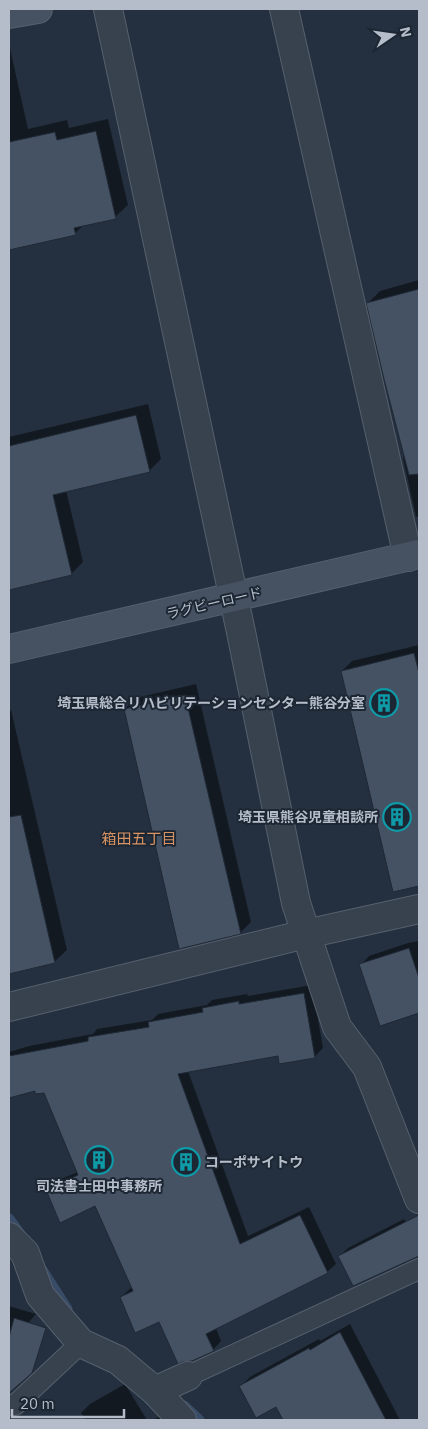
<svg xmlns="http://www.w3.org/2000/svg" width="428" height="1429" viewBox="0 0 428 1429" font-family="'IBM Plex Sans','Noto Sans JP',sans-serif">
<style>
.shadow{fill:#0007}
.lines{fill:none;stroke-linecap:round;stroke-linejoin:round}
.stream{stroke:#384c67;stroke-width:11}
.building{fill:#455263;stroke:#1f2936}
.lane-casing{stroke:#56606d;stroke-width:22}
.street-casing{stroke:#56606d;stroke-width:30}
.secondary-casing{stroke:#56606d;stroke-width:30}
.lane{stroke:#38424f;stroke-width:20}
.street{stroke:#38424f;stroke-width:28}
.secondary{stroke:#465162;stroke-width:28}
.labels{text-anchor:middle;stroke-width:4;stroke-linejoin:round;paint-order:stroke}
.street-label{font-size:14px;fill:#b5bdca;stroke:#1d2734}
.poi-label{font-size:14px;font-weight:bold;fill:#b5bdca;stroke:#1d2734;text-anchor:end}
.neighbourhood-label{font-size:15px;fill:#d79363;stroke:#1d2734}
</style>
<rect width="100%" height="100%" fill="#24303f"/>
<!-- shadow -->
<g class="shadow">
<path d="M9 44 28 129 67 120 69 128 108 119 128 205 115 217 85 224 75 233 9 248Z"/>
<path d="M419 280V516L416 517 403 458 405 456 368 303 380 291Z"/>
<path d="M148 404 161 459 149 471 66 490 83 562 71 574 9 589V437Z"/>
<path d="M419 645V885L394 890 342 671 352 661Z"/>
<path d="M196 684 251 922 240 933 125 709 136 698Z"/>
<path d="M11 710 67 950 54 962 9 973V711Z"/>
<path d="M419 941V1012L381 1025 361 965 369 956 408 943Z"/>
<path d="M312 985 323 1048 314 1057 279 1055 188 1071 248 1236 309 1207 336 1264 327 1272 216 1328 221 1341 213 1350 160 1321 121 1297 132 1287 95 1205 47 1190 56 1181 78 1172 45 1091 36 1089 9 1097V1052L29 1046 93 1034 97 1029 152 1020 158 1014 207 1005 212 1000 247 994 248 996Z"/>
<path d="M404 1219 419 1248V1250L411 1258 340 1256 348 1248Z"/>
<path d="M9 1306 36 1314 29 1322 9 1334Z"/>
<path d="M350 1324 400 1420H284L276 1405 240 1387 250 1377 319 1339 320 1341Z"/>
<path d="M125 1384 147 1420H86L81 1413 90 1404Z"/>
<path d="M160 1416 163 1420H153Z"/>
</g>
<g class="lines">
<!-- stream -->
<g class="stream">
<path d="M9 1219 22 1237"/>
<path d="M42 1270 67 1309"/>
<path d="M184 1406 199 1420"/>
</g>
</g>
<!-- building -->
<g class="building">
<path d="M96 131 116 219 74 228 76 235 9 250V142L55 132 57 140Z"/>
<path d="M419 289V474L409 475 384 379 366 303Z"/>
<path d="M136 415 150 472 53 495 72 575 9 590V446Z"/>
<path d="M414 653 419 673V886L393 892 341 671Z"/>
<path d="M185 695 241 934 179 949 124 709Z"/>
<path d="M21 815 55 963 9 974V817Z"/>
<path d="M409 948 419 978V1013L380 1026 359 964Z"/>
<path d="M304 993 315 1058 279 1064 278 1056 178 1074 240 1244 300 1215 328 1273 206 1334 214 1351 192 1361 182 1362 178 1364 159 1322 135 1333 120 1297 133 1291 95 1206 60 1223 46 1190 78 1175 44 1093 35 1094V1091L9 1098V1056L88 1041V1037L149 1027 148 1022 203 1012 202 1008 239 1001V1004Z"/>
<path d="M419 1215V1256L353 1286 338 1256Z"/>
<path d="M14 1318 46 1328 32 1373 9 1393V1337Z"/>
<path d="M340 1332 386 1420H283L276 1407 256 1418 239 1386 309 1348 310 1350Z"/>
</g>
<g class="lines">
<defs>
<g id="lane">
<path d="M188 1376 419 1269"/>
<path d="M9 1405H15L81 1343"/>
</g>
<g id="street">
<path d="M108 9 241 632 296 903 337 1027 367 1067 419 1199"/>
<path d="M284 9 408 557"/>
<path d="M9 1007 306 934 419 909"/>
<path d="M9 1237 25 1253 40 1295 81 1343 118 1360 155 1391 182 1420"/>
<path d="M155 1391 188 1376"/>
</g>
<g id="secondary">
<path d="M9 14 38 9"/>
<path d="M9 649 419 554"/>
</g>
</defs>
<!-- lane casing -->
<use href="#lane" class="lane-casing"/>
<!-- street casing -->
<use href="#street" class="street-casing"/>
<!-- secondary casing -->
<use href="#secondary" class="secondary-casing"/>
<!-- lane -->
<use href="#lane" class="lane"/>
<!-- street -->
<use href="#street" class="street"/>
<!-- secondary -->
<use href="#secondary" class="secondary"/>
</g>
<!-- icons -->
<defs>
<symbol id="building-ring" viewBox="-11 -11 22 22"><circle r="9.5" fill="#1d2734" stroke="#0f9aa8" stroke-width="1.5"/><path d="M-4-6H4V6H1V3H-1V6H-4ZM-2.5-4.3h1.7v1.8h-1.7ZM.8-4.3h1.7v1.8H.8ZM-2.5-1h1.7V.8h-1.7ZM.8-1h1.7V.8H.8Z" fill="#0f9aa8"/></symbol>
</defs>
<g fill-rule="evenodd">
<use href="#building-ring" x="368" y="687" width="32" height="32"/>
<use href="#building-ring" x="381" y="801" width="32" height="32"/>
<use href="#building-ring" x="83" y="1144" width="32" height="32"/>
<use href="#building-ring" x="170" y="1146" width="32" height="32"/>
</g>
<g class="labels">
<!-- street labels -->
<g class="street-label">
<text transform="translate(214 603) rotate(-13)" y="5">ラグビーロード</text>
</g>
<!-- poi labels -->
<g class="poi-label">
<text x="365" y="708">埼玉県総合リハビリテーションセンター熊谷分室</text>
<text x="378" y="822">埼玉県熊谷児童相談所</text>
<text x="205" y="1167" text-anchor="start">コーポサイトウ</text>
<text x="99" y="1191" text-anchor="middle">司法書士田中事務所</text>
</g>
<!-- neighbourhood labels -->
<g class="neighbourhood-label">
<text x="139" y="844">箱田五丁目</text>
</g>
</g>
<!-- border -->
<rect width="428" height="1429" fill="none" stroke="#b5bdca" stroke-width="20"/>
<!-- north arrow -->
<g transform="translate(393 35) rotate(77)" stroke="#1d2734" stroke-width="4" paint-order="stroke">
<path d="M0-4L9 19L0 12L-9 19Z" fill="#b5bdca"/>
<text y="-8" font-size="14" font-weight="bold" text-anchor="middle" fill="#b5bdca">N</text>
</g>
<!-- scale -->
<path d="M12 1409v8h112v-8" fill="none" stroke="#b5bdca" stroke-width="2.5"/>
<text x="20" y="1409" font-size="15" fill="#b5bdca" stroke="#1d2734" stroke-width="4" paint-order="stroke">20 m</text>
</svg>
